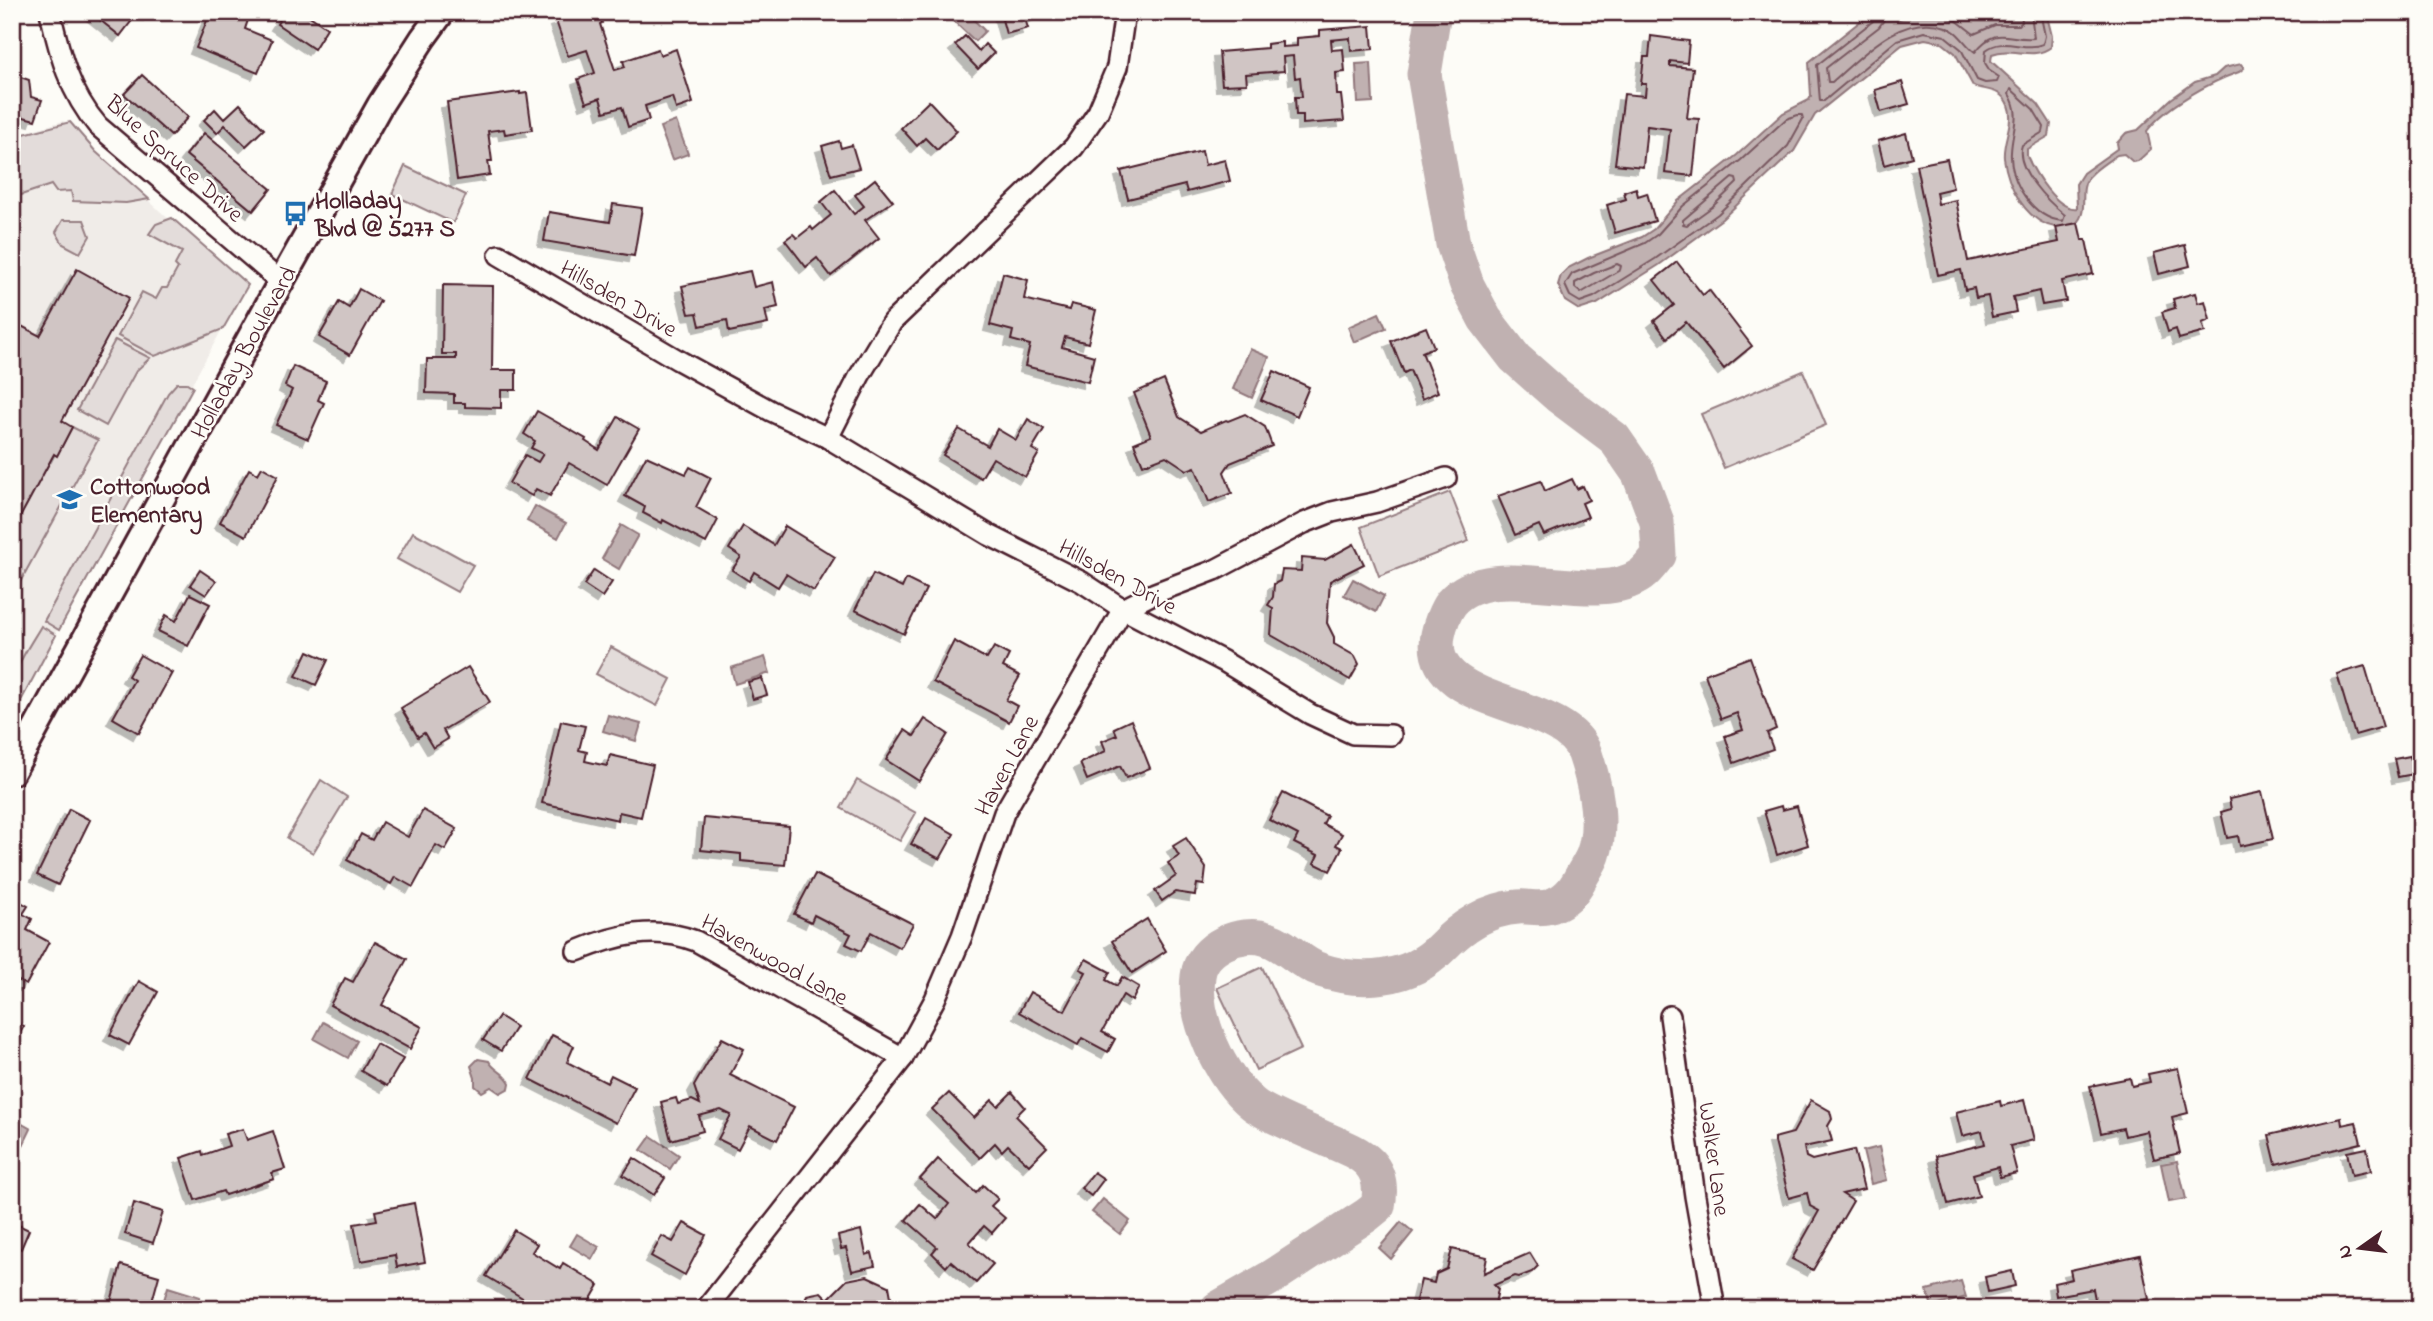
<svg xmlns="http://www.w3.org/2000/svg" width="2433" height="1321" viewBox="0 0 2433 1321" font-family="'Indie Flower',sans-serif">
<style>
.built{fill:#f0ece8}
.green{fill:#e3dcda;stroke:#967e82;stroke-width:2}
.water{fill:#c0b1b1;stroke:#91777b;stroke-width:2}
.lines{fill:none;stroke-linecap:round;stroke-linejoin:round}
.shore{stroke:#795961;stroke-width:2}
.river{stroke:#c0b1b1;stroke-width:35}
.building{fill:#d0c5c4;stroke:#4a1f2b;stroke-width:2;filter:url(#shadow)}
.minor-casing{stroke:#4a1f2b;stroke-width:24}
.major-casing{stroke:#4a1f2b;stroke-width:30}
.minor{stroke:#fdfcf7;stroke-width:19}
.major{stroke:#fdfcf7;stroke-width:24}
.labels{text-anchor:middle;stroke-width:5;stroke-linejoin:round;paint-order:stroke}
.street-label{font-size:24px;fill:#4a1f2b;stroke:#fdfcf7}
.poi-label{font-size:24px;font-weight:bold;fill:#4a1f2b;stroke:#fdfcf7;text-anchor:start}
</style>
<defs>
<filter id="shadow"><feDropShadow dx="-6" dy="6" stdDeviation="0" flood-color="#0004"/></filter>
</defs>
<rect width="100%" height="100%" fill="#fdfcf7"/>
<filter id="ink" filterUnits="userSpaceOnUse"><feTurbulence type="fractalNoise" baseFrequency=".0143" numOctaves="2"/><feDisplacementMap in="SourceGraphic" scale="14" xChannelSelector="R" yChannelSelector="G"/><feConvolveMatrix kernelMatrix="1 2 1 2 8 2 1 2 1" color-interpolation-filters="sRGB"/></filter>
<g filter="url(#ink)">
<!-- built -->
<path class="built" d="M63 121 244 289 12 712V136Z"/>
<!-- green -->
<g class="green">
<path d="M70 122 96 152 149 199 126 203 73 201 71 191 56 192 51 185 12 198V137Z"/>
<path d="M405 166 466 195 453 223 392 194Z"/>
<path d="M172 218 248 285 223 329 155 356 118 336 142 292 156 299 162 288H167L178 268 175 265 182 252 149 234 156 224Z"/>
<path d="M63 220H84L90 236 80 253 63 244 56 232Z"/>
<path d="M115 340 150 358 136 371 106 426 77 410Z"/>
<path d="M1803 371 1826 425 1724 468 1701 414Z"/>
<path d="M177 383H187L193 387 59 630 44 621 168 393Z"/>
<path d="M72 427 98 440 13 595 12 532 54 454 57 455Z"/>
<path d="M1450 492 1469 541 1379 576 1361 527Z"/>
<path d="M413 532 473 565 457 592 397 559Z"/>
<path d="M41 626 56 635 22 699C0 684 31 644 41 626Z"/>
<path d="M611 647 671 679 657 706 596 674Z"/>
<path d="M321 780 347 797 313 853 287 838Z"/>
<path d="M857 780 916 813 900 841 841 808Z"/>
<path d="M1262 967 1301 1049 1256 1070 1217 988Z"/>
</g>
<!-- water -->
<g class="water">
<path d="M951 12H966L985 31 975 41 948 16Z"/>
<path d="M1872 12H2046L2052 36 2051 47C2033 61 2013 46 1992 54L1991 61 2038 104 2051 124 2049 136 2027 149V156C2034 172 2057 211 2077 208L2076 184 2083 173 2118 148 2117 143 2126 133 2138 130 2171 99 2195 82 2215 76 2224 68 2241 64 2244 68 2239 72C2210 82 2166 106 2147 131L2151 149 2138 161 2133 162 2124 154 2117 155C2108 161 2095 169 2088 178 2077 192 2092 215 2071 227 2066 229 2061 228 2055 227 2026 222 2007 185 2004 158 2002 141 2015 122 2008 105 2001 88 1987 91 1973 86L1955 53 1941 42 1925 39 1902 45 1815 115 1794 151 1722 219 1659 265 1597 304 1579 310 1565 301 1558 285 1561 275 1568 268 1588 258 1642 237 1654 229 1678 201 1737 155 1783 113 1809 100 1811 96 1809 62Z"/>
<path d="M1371 63 1373 102 1358 103 1356 64Z"/>
<path d="M676 121 688 154 672 160 660 127Z"/>
<path d="M1379 313 1386 328 1354 342 1348 327Z"/>
<path d="M1250 349 1269 357 1252 398 1233 389Z"/>
<path d="M535 506 566 523 558 538 527 521Z"/>
<path d="M621 525 638 535 619 569 602 559Z"/>
<path d="M1353 579 1384 596 1376 612 1344 595Z"/>
<path d="M765 657 770 673 735 684 731 668Z"/>
<path d="M608 715 641 724 636 741 603 731Z"/>
<path d="M323 1022 357 1041 348 1058 314 1039Z"/>
<path d="M478 1059 489 1061C494 1071 505 1072 510 1083L509 1088 500 1093 491 1087 482 1092 475 1086V1078L471 1066Z"/>
<path d="M17 1121 31 1129 16 1160 12 1158V1131Z"/>
<path d="M651 1136 679 1155 670 1169 641 1150Z"/>
<path d="M1879 1147 1887 1180 1871 1184 1863 1151Z"/>
<path d="M2177 1161 2186 1199 2169 1202 2161 1164Z"/>
<path d="M1103 1199 1130 1221 1120 1234 1092 1212Z"/>
<path d="M1401 1222 1413 1232 1391 1259 1379 1248Z"/>
<path d="M577 1234 599 1247 592 1259 570 1246Z"/>
<path d="M1961 1281 1966 1297 1932 1307 1927 1290Z"/>
<path d="M168 1287 200 1297 197 1309H182L163 1303Z"/>
</g>
<g class="lines">
<!-- shore -->
<g class="shore">
<path d="M1876 12 1873 21 1817 65 1820 101H1824L1897 40 1924 32 1945 36 1961 49 1977 80 1985 83 1997 82 1999 77 1990 71 1985 63 1986 50C2004 36 2024 52 2043 44L2045 36 2040 12"/>
<path d="M1885 12 1884 20 1879 27 1826 68 1828 82H1832C1862 56 1902 11 1946 27 1959 31 1965 45 1975 52 1998 24 2007 41 2034 38L2031 12"/>
<path d="M1895 12 1898 19 1922 13 1946 16 1956 20 1974 34 1995 25H2019L2022 22 2021 12"/>
<path d="M2011 89 2033 109 2044 127 2043 132 2022 145C2014 168 2048 202 2065 215L2063 221C2033 219 2009 181 2011 152 2012 130 2022 114 2009 94Z"/>
<path d="M1798 115H1802L1803 119 1788 146 1718 214 1655 259 1594 297 1580 302 1570 296 1565 285 1572 274 1645 243 1658 234 1683 206 1741 160 1786 119Z"/>
<path d="M1732 178 1736 179 1737 183 1712 207 1687 225 1683 224V220Z"/>
<path d="M1617 264 1621 266 1620 270 1581 293 1575 288V283L1594 273Z"/>
</g>
<!-- river -->
<path class="river" d="M1217 1309 1272 1277 1367 1215 1378 1206C1387 1159 1355 1152 1321 1137 1303 1129 1267 1115 1253 1104 1220 1077 1193 1018 1198 976 1201 947 1241 930 1267 939 1287 945 1301 964 1320 970 1361 984 1410 980 1441 948 1461 927 1488 909 1518 907 1530 906 1539 910 1551 906 1566 900 1573 892 1580 879 1584 871 1590 863 1593 855 1604 824 1595 784 1585 754 1565 696 1425 710 1438 635 1440 625 1445 611 1451 603 1493 555 1593 609 1641 575 1648 570 1654 561 1659 555L1657 522 1639 474 1614 438 1558 396 1515 358 1485 319 1467 285 1453 244 1424 74 1434 12"/>
</g>
<!-- building -->
<g class="building">
<path d="M90 12H149V15L137 14 120 36Z"/>
<path d="M225 12H237L249 17 245 29 272 40 258 73 196 48 210 13 222 18Z"/>
<path d="M285 12H304L327 28 314 49 277 24Z"/>
<path d="M583 12H599L602 23 600 24 615 70 625 67 623 61 658 49 660 55 676 49 693 103 676 109 672 97 645 106 649 120 628 127 622 107 604 112 600 98 586 103 578 79 595 73 587 50 568 56 556 21Z"/>
<path d="M1000 12H1046L1025 19 1028 28 1006 34Z"/>
<path d="M1371 26 1373 49 1351 51 1350 38 1331 40 1332 50 1343 49 1345 72 1336 73 1337 95H1341L1344 121 1303 124V115H1296L1295 97H1302L1300 77 1295 78 1293 56 1283 57 1284 71 1246 74 1247 84 1222 85 1219 52 1267 48V44L1282 42V47L1297 46V38L1320 36V30Z"/>
<path d="M965 36 979 51 985 44 994 53 978 69 955 45Z"/>
<path d="M1651 36 1689 41 1687 63 1670 61V66L1693 68 1687 118 1699 119 1693 176 1665 173 1670 129 1647 126 1643 167 1615 164 1624 94 1645 96 1646 84H1641L1644 57H1649Z"/>
<path d="M12 74 29 80 31 97 42 100 35 120 12 114Z"/>
<path d="M142 75 188 117 171 136 124 94Z"/>
<path d="M1902 82 1909 104 1881 112 1875 90Z"/>
<path d="M520 92V94L527 93 532 130 505 134 504 129 488 131 492 161H488L490 175 457 180 447 102Z"/>
<path d="M929 101 957 131 937 150 925 138 917 146 901 128Z"/>
<path d="M240 104 264 129 246 146 225 125 217 133 204 120 215 109 224 119Z"/>
<path d="M204 133 271 189 253 211 186 155Z"/>
<path d="M1906 133 1912 157 1884 165 1878 141Z"/>
<path d="M839 141 841 148 852 145 859 168 831 175 822 146Z"/>
<path d="M1202 151 1205 165 1225 160 1230 181 1187 192 1185 185 1128 199 1121 171Z"/>
<path d="M1947 159 1953 188 1936 192 1938 204 1956 200 1968 261 2059 242 2056 227 2078 223 2082 240H2086L2093 274 2062 281 2066 301 2042 305 2039 291 2013 297 2016 312 1992 317 1988 296 1976 298 1974 288 1965 290 1961 270 1938 275 1916 165Z"/>
<path d="M875 179 893 201 865 220 879 238 831 276 817 258 806 267 785 240 793 234 797 238 811 227 813 230 831 215 821 202 835 190 854 214 864 206 855 195Z"/>
<path d="M1636 188 1638 196 1647 193 1655 221 1615 233 1607 205 1626 199 1624 192Z"/>
<path d="M613 204 642 208 634 256 544 241 549 212 610 222Z"/>
<path d="M2185 245 2190 266 2159 274 2154 253Z"/>
<path d="M1677 262 1703 295 1709 290 1752 346 1724 369 1686 322 1667 338 1654 321 1674 305 1654 280Z"/>
<path d="M77 269 129 298 62 421 72 427 57 456 54 454 12 532V321L40 336Z"/>
<path d="M750 271 754 287 773 282 778 307 765 310 768 324 729 332 727 320 700 326 697 313 689 314 682 286Z"/>
<path d="M1003 273 1028 280 1024 299 1069 310 1071 304 1096 310 1088 343 1065 337 1062 347 1094 356 1088 382 1025 366 1030 345 1011 340 1013 331 990 325Z"/>
<path d="M443 285 493 286 492 370H516V390H501V408L465 407V403H454V394L426 393 427 359H456V354H442Z"/>
<path d="M359 289 380 301 350 355 319 337 339 302 349 308Z"/>
<path d="M2195 293 2198 303 2205 301 2210 320 2202 323 2205 332 2179 339 2176 329 2168 332 2162 312 2175 308 2173 299Z"/>
<path d="M1426 327 1434 347 1422 352 1438 392 1422 399 1410 370 1404 373 1391 341Z"/>
<path d="M293 366 326 381 318 400 324 403 308 439 276 425 292 390 285 386Z"/>
<path d="M1274 371 1309 387 1297 416 1261 400Z"/>
<path d="M1164 380 1179 417 1201 431 1226 420 1228 421 1245 414 1265 427 1272 446 1230 463 1224 472 1232 493 1209 502 1195 467 1187 470 1166 456 1143 465 1134 443 1151 436 1134 393Z"/>
<path d="M537 411 586 439 585 441 599 450 618 417 639 429 607 485 569 463 550 496 536 489 532 496 509 483 525 455 538 462 543 454 531 448 535 441 524 434Z"/>
<path d="M1028 419 1044 429 1032 449 1039 453 1025 477 993 458 981 478 943 455 959 429 988 446 997 429 1016 440Z"/>
<path d="M646 456 686 474 690 467 711 478 696 507 718 520 706 543 663 520 662 523 643 513 645 507 625 496Z"/>
<path d="M262 467 278 476 246 536 220 522 249 469 258 474Z"/>
<path d="M1572 479 1577 489 1583 486 1589 500 1582 503 1588 517 1544 535 1539 525 1515 535 1498 496 1541 481 1545 491Z"/>
<path d="M743 526 774 545 785 526 835 557 814 591 786 574 778 587 754 572 749 581 732 570 741 557 729 549Z"/>
<path d="M1354 544 1364 564 1330 581 1327 623 1334 637V644L1355 656 1359 664 1350 680 1271 635 1273 608 1268 605 1273 597 1274 584 1280 581 1282 570 1301 571 1302 558 1325 560Z"/>
<path d="M200 570 216 581 206 595 190 585Z"/>
<path d="M594 570 612 582 602 597 584 585Z"/>
<path d="M873 574 902 588 906 579 926 589 904 634 855 610Z"/>
<path d="M190 594 210 604 188 646 158 631 166 615 176 621Z"/>
<path d="M954 641 987 659 994 647 1009 655 1003 667 1020 676 1006 700 1017 706 1009 722 933 682Z"/>
<path d="M308 651 328 660 316 685 296 676Z"/>
<path d="M140 655 172 673 139 733 113 718 134 680 128 676Z"/>
<path d="M1750 657 1776 729 1767 733 1773 749 1734 763 1725 736 1743 730 1737 713 1721 719 1705 674Z"/>
<path d="M2365 666 2383 727 2355 735 2337 674Z"/>
<path d="M468 667 490 702 443 730 448 739 433 748 424 733 418 737 401 708Z"/>
<path d="M762 678 767 695 753 699 748 682Z"/>
<path d="M925 719 948 734 919 781 886 760 905 730 914 736Z"/>
<path d="M1131 720 1150 768 1126 778 1120 766 1087 780 1080 763 1106 751 1102 741 1117 735 1114 728Z"/>
<path d="M561 721 585 726 579 750 587 752 585 761 607 766 610 755 653 765 641 817 619 812 618 820 542 803Z"/>
<path d="M2410 756 2414 774 2398 777 2394 759Z"/>
<path d="M2262 792 2273 839 2240 846 2238 836 2227 838 2221 812 2231 809 2229 799Z"/>
<path d="M1283 793 1327 816 1323 824 1342 834 1336 845 1342 848 1330 871 1314 863 1318 855 1294 843 1298 835 1269 820Z"/>
<path d="M1781 806 1782 810 1797 806 1808 845 1777 855 1764 811Z"/>
<path d="M69 809 90 820 58 885 37 875Z"/>
<path d="M423 810 457 829 445 850 436 845 413 887 395 877 391 884 347 860 361 834 372 840 382 822 408 837Z"/>
<path d="M704 818 789 826 785 865 741 861V854L701 850Z"/>
<path d="M926 818 954 834 940 859 911 844Z"/>
<path d="M1186 838 1206 868 1204 885 1197 884 1195 895 1175 892 1162 901 1155 891 1176 876 1168 863 1179 856 1173 846Z"/>
<path d="M815 874 913 924 900 948 871 932 861 951 846 944 851 934 814 915 811 922 794 914Z"/>
<path d="M12 897 28 906 23 914 32 919 27 930 49 942 26 985 12 977V947L16 940 12 938Z"/>
<path d="M1147 919 1166 951 1132 973 1112 941Z"/>
<path d="M375 942 407 959 382 1005 422 1027 410 1049 330 1005 345 978 353 982Z"/>
<path d="M1086 959 1110 972 1106 980 1117 986 1122 977 1139 987 1132 1001 1123 995 1102 1032 1115 1039 1108 1052 1082 1038 1078 1045 1019 1012 1030 992 1065 1011 1086 972 1080 969Z"/>
<path d="M139 981 158 992 129 1045 110 1035Z"/>
<path d="M499 1016 516 1027 501 1051 483 1040Z"/>
<path d="M12 1019 24 1026 12 1047Z"/>
<path d="M552 1035 574 1046 567 1062 607 1083 611 1075 635 1087 616 1123 530 1079Z"/>
<path d="M722 1038 744 1049 730 1075 794 1107 777 1140 750 1126 738 1149 718 1139 731 1115 721 1110 699 1116 703 1131 671 1140 661 1102 676 1098 678 1104 692 1100 700 1104 694 1086Z"/>
<path d="M376 1044 403 1059 387 1086 361 1071Z"/>
<path d="M2178 1068 2188 1113 2172 1117 2180 1153 2154 1159 2147 1131 2125 1136 2123 1128 2101 1133 2090 1086 2130 1078 2132 1086 2150 1082 2148 1074Z"/>
<path d="M1012 1092 1025 1107 1016 1116 1047 1147 1029 1165 1008 1145 1002 1151 995 1143 980 1158 932 1109 949 1093 974 1118 992 1100 998 1106Z"/>
<path d="M1811 1100 1830 1111 1832 1119 1828 1126 1832 1141 1804 1147 1806 1157 1812 1160 1854 1150 1864 1189 1842 1194 1853 1201 1813 1270 1792 1259 1819 1211 1810 1206 1807 1193 1789 1198 1774 1138 1793 1133Z"/>
<path d="M2024 1100 2034 1140 2010 1146 2017 1173 2000 1177 1998 1167 1973 1174 1979 1196 1948 1204 1936 1156 1985 1144 1982 1131 1962 1136 1956 1112 2000 1101 2001 1106Z"/>
<path d="M2341 1118 2342 1125 2356 1122 2361 1143 2276 1164 2269 1135Z"/>
<path d="M243 1129 247 1140 273 1131 285 1169 272 1173 274 1179 225 1195 223 1191 195 1200 181 1158 202 1151 203 1155 229 1146 225 1134Z"/>
<path d="M2367 1148 2371 1171 2352 1175 2347 1152Z"/>
<path d="M634 1158 665 1178 654 1195 623 1175Z"/>
<path d="M938 1159 976 1193 983 1185 998 1199 991 1206 1005 1218 992 1233 984 1226 969 1243 993 1264 976 1283 951 1261 946 1267 932 1253 937 1247 906 1220 920 1204 937 1219 949 1204 920 1179Z"/>
<path d="M1094 1172 1104 1179 1091 1196 1081 1188Z"/>
<path d="M134 1203 163 1212 153 1243 125 1234Z"/>
<path d="M414 1203 425 1262 397 1267 395 1255 361 1261 354 1224 377 1220 375 1211Z"/>
<path d="M12 1222 29 1230 21 1249 12 1245Z"/>
<path d="M684 1223 706 1235 685 1275 651 1256 662 1236 673 1242Z"/>
<path d="M514 1230 537 1244 532 1252 560 1269 563 1263 599 1285 585 1309H541L486 1276Z"/>
<path d="M861 1230 866 1255 872 1253 875 1266 852 1271 846 1248 841 1249 838 1236Z"/>
<path d="M1452 1249 1487 1257 1484 1273 1530 1253 1538 1266 1532 1272 1519 1277 1515 1276 1494 1285 1498 1289 1494 1309H1425L1426 1306 1415 1304 1421 1280 1434 1283 1436 1274 1447 1269Z"/>
<path d="M2140 1255 2149 1299 2097 1309 2093 1289 2056 1296 2054 1283 2072 1279 2070 1270Z"/>
<path d="M121 1265 159 1276 150 1309H109Z"/>
<path d="M2012 1271 2015 1286 1988 1292 1985 1277Z"/>
<path d="M867 1276 889 1286 891 1297 903 1309H867L855 1304 853 1309H806L804 1301 807 1295 821 1292 828 1299 847 1280Z"/>
</g>
<g class="lines">
<defs>
<g id="minor">
<path d="M50 12C60 55 69 92 98 126L281 282"/>
<path d="M499 255 678 360 771 411 828 438 989 535 1082 582 1123 609 1223 661 1310 714 1353 734 1391 735"/>
<path d="M828 438 860 375 892 322 1074 147 1098 112 1117 67 1125 12"/>
<path d="M577 951C616 935 655 925 696 941L903 1058"/>
<path d="M1670 1016 1695 1196 1715 1309"/>
<path d="M706 1309 903 1058 935 999 962 936 1004 813 1123 609 1155 593 1215 570 1304 523 1332 512 1377 502 1446 478"/>
</g>
<path id="major" d="M12 772 273 296 380 105 423 38 442 12"/>
</defs>
<!-- minor casing -->
<use href="#minor" class="minor-casing"/>
<!-- major casing -->
<use href="#major" class="major-casing"/>
<!-- minor -->
<use href="#minor" class="minor"/>
<!-- major -->
<use href="#major" class="major"/>
</g>
</g>
<!-- icons -->
<defs>
<symbol id="bus-bare" viewBox="-9 -9 18 18"><path d="M-5-6H5V4H4V6H2V4H-2V6H-4V4H-5ZM-3.5-4V0h7V-4ZM-3.5 1.2v1.5H-2V1.2ZM2 1.2v1.5H3.5V1.2Z" fill="#1f6fb2" stroke="#fdfcf7" stroke-width="2.5" paint-order="stroke"/></symbol>
<symbol id="school-bare" viewBox="-9 -9 18 18"><path d="M0-5L7-2L0 1L-7-2ZM-4 1L0 2.5L4 1V4Q0 6-4 4Z" fill="#1f6fb2" stroke="#fdfcf7" stroke-width="2.5" paint-order="stroke"/></symbol>
</defs>
<g fill-rule="evenodd">
<use href="#bus-bare" x="278" y="196" width="35" height="35"/>
<use href="#school-bare" x="52" y="482" width="35" height="35"/>
</g>
<g class="labels">
<!-- street labels -->
<g class="street-label">
<text transform="translate(175 158) rotate(42)" y="8">Blue Spruce Drive</text>
<text transform="translate(619 298) rotate(30)" y="8">Hillsden Drive</text>
<text transform="translate(243 352) rotate(-61)" y="8">Holladay Boulevard</text>
<text transform="translate(1118 576) rotate(29)" y="8">Hillsden Drive</text>
<text transform="translate(1006 765) rotate(-62)" y="8">Haven Lane</text>
<text transform="translate(775 959) rotate(29)" y="8">Havenwood Lane</text>
<text transform="translate(1715 1159) rotate(82)" y="8">Walker Lane</text>
</g>
<!-- poi labels -->
<g class="poi-label">
<text x="315" y="208">Holladay<tspan x="315" dy="28">Blvd @ 5277 S</tspan></text>
<text x="90" y="494">Cottonwood<tspan x="90" dy="28">Elementary</tspan></text>
</g>
</g>
<!-- margin -->
<rect width="2433" height="1321" fill="none" stroke="#fdfcf7" stroke-width="42"/>
<rect x="21" y="21" width="2391" height="1279" fill="none" stroke="#4a1f2b" stroke-width="2.5" filter="url(#ink)"/>
<!-- north arrow -->
<g transform="translate(2360 1248) rotate(256)" stroke="#fdfcf7" stroke-width="5" paint-order="stroke">
<path d="M0-5L12 26L0 18L-12 26Z" fill="#4a1f2b"/>
<text y="-10" font-size="19" font-weight="bold" text-anchor="middle" fill="#4a1f2b">N</text>
</g>
</svg>
